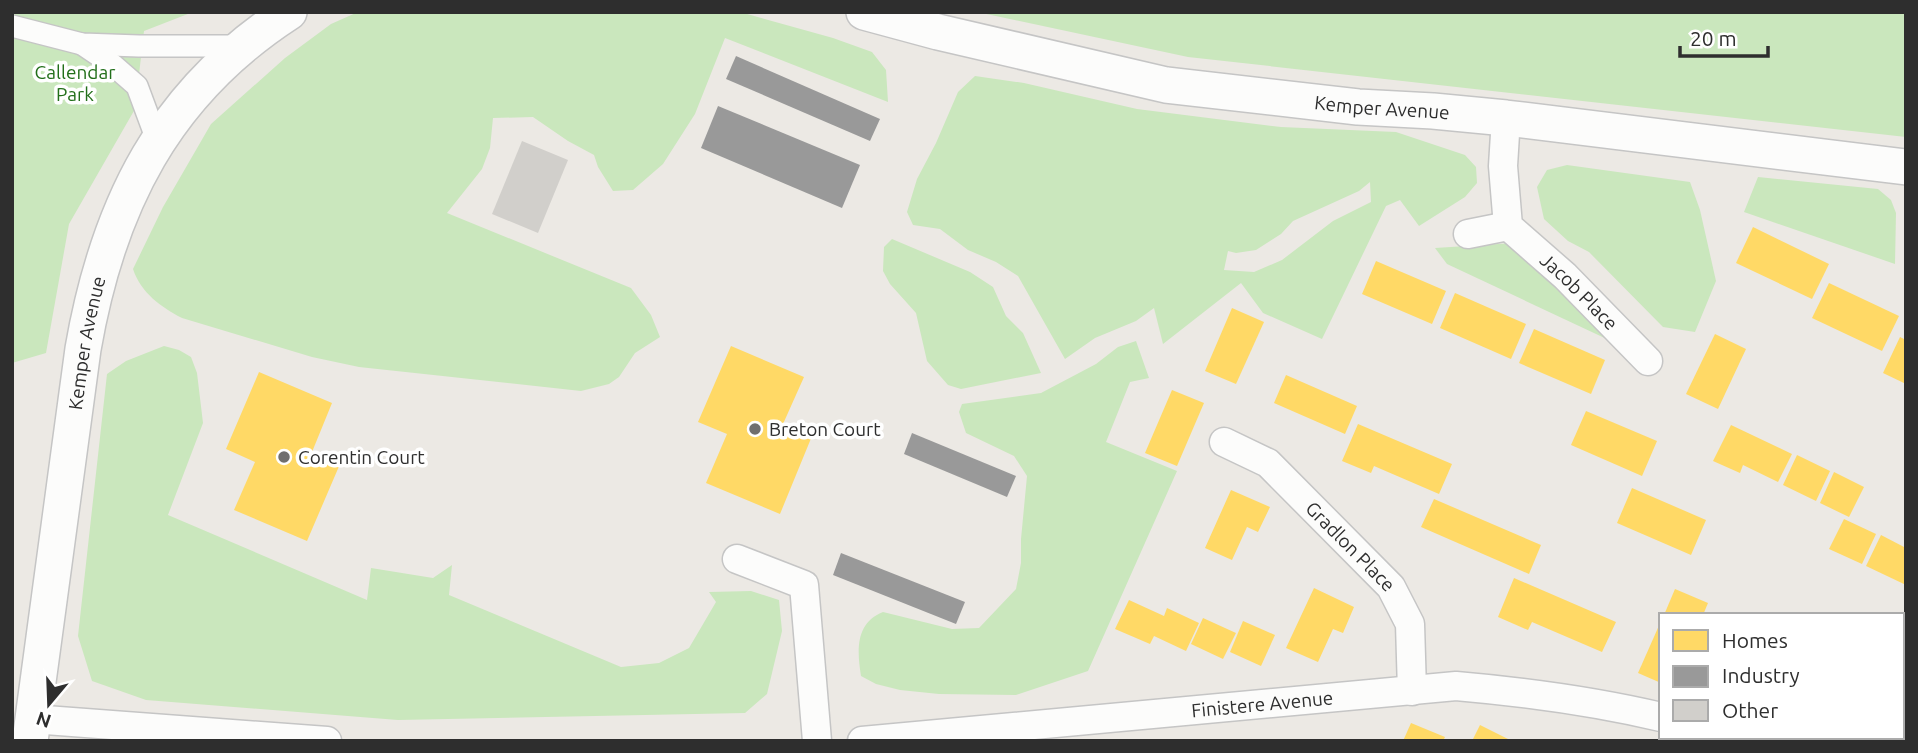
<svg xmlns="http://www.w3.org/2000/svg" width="1918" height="753" viewBox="0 0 1918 753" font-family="Ubuntu,sans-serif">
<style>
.green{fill:#cae7bd;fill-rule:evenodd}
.homes{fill:#ffd966}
.industry{fill:#999}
.building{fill:#d1cfcb}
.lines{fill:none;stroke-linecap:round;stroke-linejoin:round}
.pedestrian-casing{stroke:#c5c5c5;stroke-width:24}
.minor-casing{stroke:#c5c5c5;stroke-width:31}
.tertiary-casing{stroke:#c5c5c5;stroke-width:38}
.pedestrian{stroke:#fcfcfb;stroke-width:21}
.minor{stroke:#fcfcfb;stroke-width:28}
.tertiary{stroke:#fcfcfb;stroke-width:35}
.poi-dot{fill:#706f6e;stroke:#fff;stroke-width:2.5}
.labels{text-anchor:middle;stroke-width:7;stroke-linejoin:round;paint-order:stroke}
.park-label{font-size:19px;fill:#226f1a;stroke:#fff}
.street-label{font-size:19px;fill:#2e2e2e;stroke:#fff}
.poi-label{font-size:19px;fill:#2e2e2e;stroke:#fff;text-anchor:start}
</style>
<rect width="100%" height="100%" fill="#ece9e4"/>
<!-- green -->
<g class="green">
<path d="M12 12H193L144 31 135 109 69 224 46 353 12 363Z"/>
<path d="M358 12H740L833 38 872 52 886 70 888 102 725 38 695 114 663 164 633 190 613 191 598 167 594 155 568 141 533 117 493 118 490 148 482 169 447 213 631 288 651 315 660 337 635 353 619 377 609 384 581 391 359 367 312 357 182 318C161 307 141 293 133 269L163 207 211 124 285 58 331 24Z"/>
<path d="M977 12H1906V137L1188 57Z"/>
<path d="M975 76 1024 83 1137 109 1281 127 1396 132 1465 155 1476 167 1477 183 1465 197 1419 226 1400 200 1386 206 1322 339 1263 313 1241 283 1163 344 1154 308 1136 321 1095 338 1065 359 1018 276 996 262 968 250 940 229 913 225 907 212 917 179 936 143 958 92ZM1370 182 1371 202 1333 221 1282 260 1254 272 1224 270 1228 251 1236 253 1256 250 1281 234 1293 221 1359 191Z"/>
<path d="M1567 165 1690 182 1700 210 1716 281 1695 332 1663 327 1589 252 1568 241 1544 219 1537 187 1547 170Z"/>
<path d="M1758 177 1878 189 1891 200 1896 213 1895 264 1744 212Z"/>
<path d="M892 239 970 272 993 287 1006 316 1023 333 1041 373 961 389 948 385 927 361 916 313 890 284 883 271 884 247Z"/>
<path d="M1514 243 1611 341 1447 264 1435 248Z"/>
<path d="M1136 341 1149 378 1130 382 1106 442 1177 471 1088 671 1016 695 939 694 900 690 876 684 861 676C857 651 855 623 883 612L952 629 979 628 1016 589 1021 563V539L1027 476 1014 456 966 433 959 412 962 404 1041 393 1096 364 1118 347Z"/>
<path d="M164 346 179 350 191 357 197 373 203 423 168 515 367 600 371 568 433 578 452 565 449 595 621 667 659 663 689 648 716 602 709 592 751 591 779 600 782 631 767 694 745 713 398 720 146 700 92 681 78 636 107 374 126 361Z"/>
<path d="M1902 715 1903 741H1775L1767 737H1902Z"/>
</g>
<!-- homes -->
<g class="homes">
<path d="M1753 227 1829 264 1812 299 1736 263Z"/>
<path d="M1376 261 1446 291 1432 324 1362 294Z"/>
<path d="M1829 283 1899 316 1882 351 1812 318Z"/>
<path d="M1455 293 1526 324 1511 359 1440 328Z"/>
<path d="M1232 308 1264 322 1236 384 1205 371Z"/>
<path d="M1534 329 1605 360 1591 394 1519 363Z"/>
<path d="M1715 334 1746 349 1718 409 1686 394Z"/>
<path d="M1900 337 1906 340V384L1883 373Z"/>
<path d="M731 346 804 377 783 424 812 436 780 514 706 483 727 434 698 422Z"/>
<path d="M259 372 332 403 312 452 340 464 307 541 234 510 255 462 226 449Z"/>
<path d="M1286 375 1357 406 1345 434 1274 403Z"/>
<path d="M1172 390 1204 403 1177 466 1145 453Z"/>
<path d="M1586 411 1657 441 1642 476 1571 445Z"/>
<path d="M1358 424 1452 464 1439 494 1374 466 1371 473 1342 461Z"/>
<path d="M1731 425 1792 454 1778 482 1743 465 1740 473 1713 461Z"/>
<path d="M1797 455 1830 471 1816 501 1783 485Z"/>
<path d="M1834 472 1864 487 1849 517 1820 503Z"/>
<path d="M1632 488 1706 520 1691 555 1617 523Z"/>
<path d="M1231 490 1270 507 1258 532 1247 527 1232 560 1205 548Z"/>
<path d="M1434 499 1541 545 1529 574 1421 527Z"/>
<path d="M1844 519 1876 534 1862 564 1829 549Z"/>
<path d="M1881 535 1906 548V585L1866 566Z"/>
<path d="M1514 578 1616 622 1602 652 1532 622 1528 630 1498 617Z"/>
<path d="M1314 588 1354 607 1343 633 1333 629 1318 662 1286 648Z"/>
<path d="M1675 589 1708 603 1703 615H1664Z"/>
<path d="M1129 600 1164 616 1167 608 1199 623 1186 651 1154 636 1150 644 1115 629Z"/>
<path d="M1203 618 1236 633 1223 659 1191 644Z"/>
<path d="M1243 621 1275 635 1261 666 1230 652Z"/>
<path d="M1661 621V683L1638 673Z"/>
<path d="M1411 723 1445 737 1443 741H1403Z"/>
<path d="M1480 725 1512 741H1472Z"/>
</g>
<!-- industry -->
<g class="industry">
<path d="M736 56 880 119 870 141 726 79Z"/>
<path d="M718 106 860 165 842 208 701 148Z"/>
<path d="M912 433 1016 476 1007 497 904 454Z"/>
<path d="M841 553 965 602 956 624 833 575Z"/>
</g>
<!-- building -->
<path class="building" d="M522 141 568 160 538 233 492 214Z"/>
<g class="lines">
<defs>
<g id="pedestrian">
<path d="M12 26 82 44 139 46H242"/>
<path d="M82 44 113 65 137 86 157 140"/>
</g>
<g id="minor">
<path id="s1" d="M1506 118 1503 166 1508 226 1565 276 1648 361"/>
<path d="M1468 234 1508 226"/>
<path id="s2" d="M1224 442 1268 463 1391 587 1410 624 1412 691"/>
<path d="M737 559 804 585 817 741"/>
<path d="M1902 685 1906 688"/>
<path d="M32 719 327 741"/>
<path d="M1722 737 1730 741"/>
<path id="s3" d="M862 741 1456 686C1525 692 1593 701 1661 717"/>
</g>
<g id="tertiary">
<path id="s4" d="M864 12 938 32 1166 85 1358 107 1433 111 1506 118 1906 167"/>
<path id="s5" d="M30 741 83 349C108 205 164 93 289 12"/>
</g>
</defs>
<!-- pedestrian casing -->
<use href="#pedestrian" class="pedestrian-casing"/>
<!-- minor casing -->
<use href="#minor" class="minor-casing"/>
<!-- tertiary casing -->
<use href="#tertiary" class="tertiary-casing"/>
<!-- pedestrian -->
<use href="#pedestrian" class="pedestrian"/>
<!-- minor -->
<use href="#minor" class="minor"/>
<!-- tertiary -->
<use href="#tertiary" class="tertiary"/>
</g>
<!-- markers -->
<g class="poi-dot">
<circle cx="755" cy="429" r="7"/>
<circle cx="284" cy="457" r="7"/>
</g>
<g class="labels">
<!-- park labels -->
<g class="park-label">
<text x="75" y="79">Callendar<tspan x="75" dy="22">Park</tspan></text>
</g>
<!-- street labels -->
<g class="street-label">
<text dy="7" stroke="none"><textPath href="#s4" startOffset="528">Kemper Avenue</textPath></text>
<text dy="7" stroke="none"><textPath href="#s1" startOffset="205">Jacob Place</textPath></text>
<text dy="7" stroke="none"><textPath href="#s5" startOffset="402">Kemper Avenue</textPath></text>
<text dy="7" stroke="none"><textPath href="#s2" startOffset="166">Gradlon Place</textPath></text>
<text dy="7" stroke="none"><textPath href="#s3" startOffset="402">Finistere Avenue</textPath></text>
</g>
<!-- poi labels -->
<g class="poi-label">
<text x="769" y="436">Breton Court</text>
<text x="298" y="464">Corentin Court</text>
</g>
</g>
<!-- border -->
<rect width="1918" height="753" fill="none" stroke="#2e2e2e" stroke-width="28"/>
<!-- legend -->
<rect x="1659" y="613" width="245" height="126" fill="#ffffff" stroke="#ababab" stroke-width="2"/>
<rect x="1673" y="630" width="35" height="21" fill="#ffd966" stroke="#ababab" stroke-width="2"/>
<text x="1722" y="648" font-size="21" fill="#2e2e2e">Homes</text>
<rect x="1673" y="666" width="35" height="21" fill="#999999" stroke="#ababab" stroke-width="2"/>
<text x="1722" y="683" font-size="21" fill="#2e2e2e">Industry</text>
<rect x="1673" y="700" width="35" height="21" fill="#d1cfcb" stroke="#ababab" stroke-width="2"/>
<text x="1722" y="718" font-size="21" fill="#2e2e2e">Other</text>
<!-- north arrow -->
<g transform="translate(49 704) rotate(199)" stroke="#ffffff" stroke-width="5" paint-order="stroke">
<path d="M0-5L12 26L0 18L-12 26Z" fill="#2e2e2e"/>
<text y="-10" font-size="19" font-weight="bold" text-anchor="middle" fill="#2e2e2e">N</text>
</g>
<!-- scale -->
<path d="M1680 46v10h88v-10" fill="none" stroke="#2e2e2e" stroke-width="3.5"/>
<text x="1690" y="46" font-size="21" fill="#2e2e2e" stroke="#ffffff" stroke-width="5" paint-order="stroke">20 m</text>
</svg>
